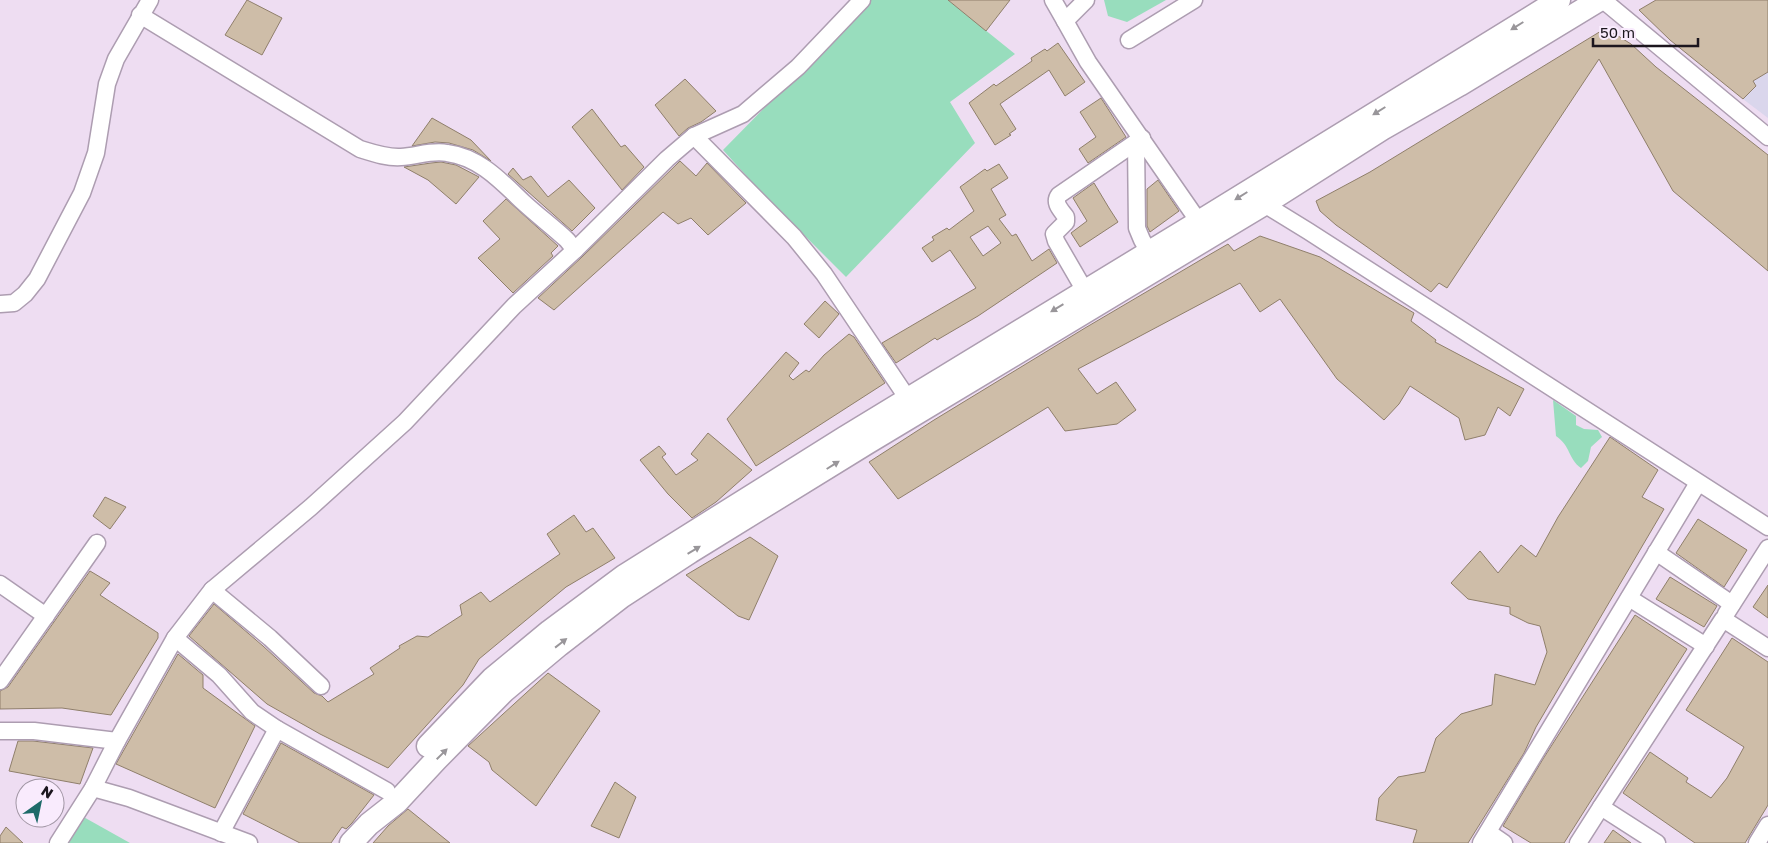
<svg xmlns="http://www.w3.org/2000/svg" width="1768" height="843" viewBox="0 0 1768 843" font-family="'Golos Text',sans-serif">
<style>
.education{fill:#dad6ec}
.green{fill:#98ddbd}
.building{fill:#cebda8;stroke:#8f7f6b;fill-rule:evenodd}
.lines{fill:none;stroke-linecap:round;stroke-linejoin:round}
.minor-casing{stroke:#ad9db1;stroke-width:19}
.secondary-casing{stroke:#ad9db1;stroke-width:25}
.minor{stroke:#fff;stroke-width:16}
.secondary{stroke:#fff;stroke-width:22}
.oneway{fill:#99969a}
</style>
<rect width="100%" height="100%" fill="#eeddf2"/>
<!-- education -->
<path class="education" d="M1768 72V118L1743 99 1756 87 1753 81Z"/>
<!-- green -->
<g class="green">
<path d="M870 0H948L1015 54 950 102 975 143 846 277 760 191 723 150Z"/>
<path d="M1104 0H1166L1127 22 1108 16Z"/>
<path d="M1553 400 1576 416V425L1584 429 1598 430 1602 437 1591 447 1588 461 1581 468C1568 459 1571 446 1556 436Z"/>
<path d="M80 815 130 843H60Z"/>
</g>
<!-- building -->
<g class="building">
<path d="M247 0 282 18 262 55 225 35Z"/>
<path d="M948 0H1010L986 31Z"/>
<path d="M1656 0H1768V72L1753 81 1756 86 1743 99 1670 40 1639 10Z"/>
<path d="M1601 31 1615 34 1631 44 1656 67 1768 155V271L1673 191 1599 59 1447 288 1439 283 1431 292 1336 225 1320 211 1316 201 1370 172Z"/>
<path d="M1058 43 1085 82 1065 96 1049 70 1000 104 1016 129 1009 134 1011 135 995 145 969 103 994 84 996 86 1032 61 1031 58 1045 49 1047 51Z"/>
<path d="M685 79 716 111 701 122 688 128 679 136 655 105Z"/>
<path d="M1101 98 1126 137 1088 163 1079 149 1096 137 1080 112Z"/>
<path d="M592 109 621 147 625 145 644 167 622 190 572 127Z"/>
<path d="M432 118 471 140 491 161 473 150 449 143 435 142 412 146Z"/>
<path d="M680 161 696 176 707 163 746 203 708 235 691 218 678 224 663 212 554 310 538 298 582 257Z"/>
<path d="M431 163 441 162 456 165 479 177 456 204 428 180 404 167Z"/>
<path d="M999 164 1008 178 991 189 1006 215 999 219 1012 236 1016 234 1032 261 1049 249 1057 263 978 316 937 340 935 338 896 363 882 343 976 288 950 250 932 262 922 248 934 240 932 237 947 228 949 230 974 211 960 187 985 169 987 171ZM988 226 1001 243 983 256 970 237Z"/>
<path d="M513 168 523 180 531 176 548 197 569 180 595 208 572 231 508 174Z"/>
<path d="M1158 180 1179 211 1150 232 1147 226V189Z"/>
<path d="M1094 183 1109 208 1118 222 1080 247 1071 233 1087 221 1073 198Z"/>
<path d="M506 199 558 246 551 253 553 256 513 293 478 258 500 239 483 221Z"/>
<path d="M1260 236 1320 257 1414 313 1411 321 1436 340 1435 342 1524 389 1510 416 1498 407 1485 435 1465 440 1459 418 1410 386 1399 404 1384 420 1337 379 1280 299 1260 312 1240 283 1078 369 1097 394 1116 382 1136 410 1117 424 1065 431 1048 407 898 499 869 462 934 420 1085 328 1209 255 1228 244 1234 251Z"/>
<path d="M825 301 839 314 819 338 804 324Z"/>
<path d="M849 334 854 337 885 383 756 466 727 419 786 352 799 363 789 376 793 380 806 370 809 372 824 355Z"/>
<path d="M708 433 752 470 716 502 692 518 668 494 640 460 659 446 666 454 662 457 676 475 698 460 691 454Z"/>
<path d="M1610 437 1658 470 1642 497 1664 509 1536 727 1524 753 1468 843H1413L1417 830 1376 820 1379 798 1398 777 1425 772 1436 738 1461 714 1492 705 1495 674 1535 685 1547 652 1540 626 1528 623 1510 614V607L1468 599 1451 583 1480 551 1498 573 1521 545 1536 557 1558 517Z"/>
<path d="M105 497 126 507 110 529 93 516Z"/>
<path d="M574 515 586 532 593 528 615 558 566 587 479 659 463 685 388 768 320 734 267 704 189 636 214 604 263 646 314 693 322 696 328 702 374 674 370 668 400 648 399 646 417 636 428 637 462 615 460 605 481 592 490 602 560 554 547 534Z"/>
<path d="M1698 519 1747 550 1724 587 1676 553Z"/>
<path d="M750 537 778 556 749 620 738 616 686 575Z"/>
<path d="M90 571 110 583 100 595 158 633V638L111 715 62 708 0 709V691L8 687Z"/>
<path d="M1670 577 1717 606 1704 627 1656 599Z"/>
<path d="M1768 585V618L1753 607Z"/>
<path d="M1635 615 1687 649 1564 843H1531L1503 826 1543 759Z"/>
<path d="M1732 638 1768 662V805L1745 843H1695L1623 793 1650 752 1688 778 1686 782 1711 798 1727 778 1744 747 1686 710Z"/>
<path d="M178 654 203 675V688L255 726 215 808 116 764Z"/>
<path d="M548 673 600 711 536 806 492 770 489 762 468 746Z"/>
<path d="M18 741H33L93 748 80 784 9 771Z"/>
<path d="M281 743 374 795 352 823 346 829 342 827 331 843H300L243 814Z"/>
<path d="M615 782 636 797 619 838 591 826Z"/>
<path d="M408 809 450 843H373L388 826Z"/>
<path d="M6 827 23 843H0V836Z"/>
<path d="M1613 830 1631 843H1604Z"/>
</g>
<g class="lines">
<defs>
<g id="minor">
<path d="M1053 0 1065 21"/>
<path d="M1086 0 1065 21 1088 62 1199 222"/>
<path d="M1603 0 1768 137"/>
<path d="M140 15 360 149C373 153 387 158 401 157 417 156 432 150 447 153 479 157 501 181 523 202 537 215 553 227 567 240L575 250"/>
<path d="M1129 40 1194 0"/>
<path d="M694 136 794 237 824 274 908 399"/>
<path d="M1136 142 1137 228 1142 240 1149 252"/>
<path d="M1264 204 1308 231 1768 527"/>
<path d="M1085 291 1056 241 1054 234 1066 222V217C1061 210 1053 203 1059 195L1142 138"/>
<path d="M0 304 14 303 25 294 37 279 82 193 96 153 107 84 116 59 150 0"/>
<path d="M1656 552 1732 604"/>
<path d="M0 584 46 616"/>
<path d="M212 590 270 638 321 686"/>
<path d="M1629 598 1706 646"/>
<path d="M1726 614 1768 548"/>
<path d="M175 638 219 675 252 712 277 729"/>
<path d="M0 681 97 543"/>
<path d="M0 731H34L117 741"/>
<path d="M93 788 129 798 249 843"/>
<path d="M1488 832 1504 843"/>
<path d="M221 833 277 729 387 791"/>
<path d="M58 843 93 788 117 741 175 638 212 590 311 507 405 422 514 306 575 250 667 159 694 136 743 114 798 67 862 0"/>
<path d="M1481 843 1698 483"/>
<path d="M1578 843 1601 807"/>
<path d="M1657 843 1601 807 1723 619 1768 648"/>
<path d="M1757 843 1768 825"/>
</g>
<g id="secondary">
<path d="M428 746 492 679 550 631 624 576 844 438 1199 222 1559 0"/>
<path d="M351 843 369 824 397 802 436 760 504 691 559 645 621 597 690 552 867 443 1264 204 1382 129 1459 85 1599 0"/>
</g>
</defs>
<!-- minor casing -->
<use href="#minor" class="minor-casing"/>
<!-- secondary casing -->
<use href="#secondary" class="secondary-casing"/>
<!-- minor -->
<use href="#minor" class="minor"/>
<!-- secondary -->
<use href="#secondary" class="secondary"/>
</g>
<!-- one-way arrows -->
<defs><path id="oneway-solid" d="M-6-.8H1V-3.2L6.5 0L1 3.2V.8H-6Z" transform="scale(1.25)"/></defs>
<g class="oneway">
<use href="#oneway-solid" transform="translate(1517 26) rotate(148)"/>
<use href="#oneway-solid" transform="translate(1379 111) rotate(148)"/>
<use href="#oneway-solid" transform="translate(1241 196) rotate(148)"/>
<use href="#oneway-solid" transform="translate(1057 308) rotate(149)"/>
<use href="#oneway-solid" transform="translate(833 465) rotate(-32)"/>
<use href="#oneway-solid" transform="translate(694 550) rotate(-31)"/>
<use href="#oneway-solid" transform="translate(561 643) rotate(-38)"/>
<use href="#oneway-solid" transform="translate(442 754) rotate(-45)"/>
</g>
<!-- north arrow -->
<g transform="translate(40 803) rotate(33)"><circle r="24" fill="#f9ebfd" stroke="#a196a4"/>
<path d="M0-4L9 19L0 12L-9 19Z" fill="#1e6a69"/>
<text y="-8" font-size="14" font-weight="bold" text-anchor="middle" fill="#1c161e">N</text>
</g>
<!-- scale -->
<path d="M1593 38v8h105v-8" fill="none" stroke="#1c161e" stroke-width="2.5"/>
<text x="1600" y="38" font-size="15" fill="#1c161e" stroke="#f9ebfd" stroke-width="4" paint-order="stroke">50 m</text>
</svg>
